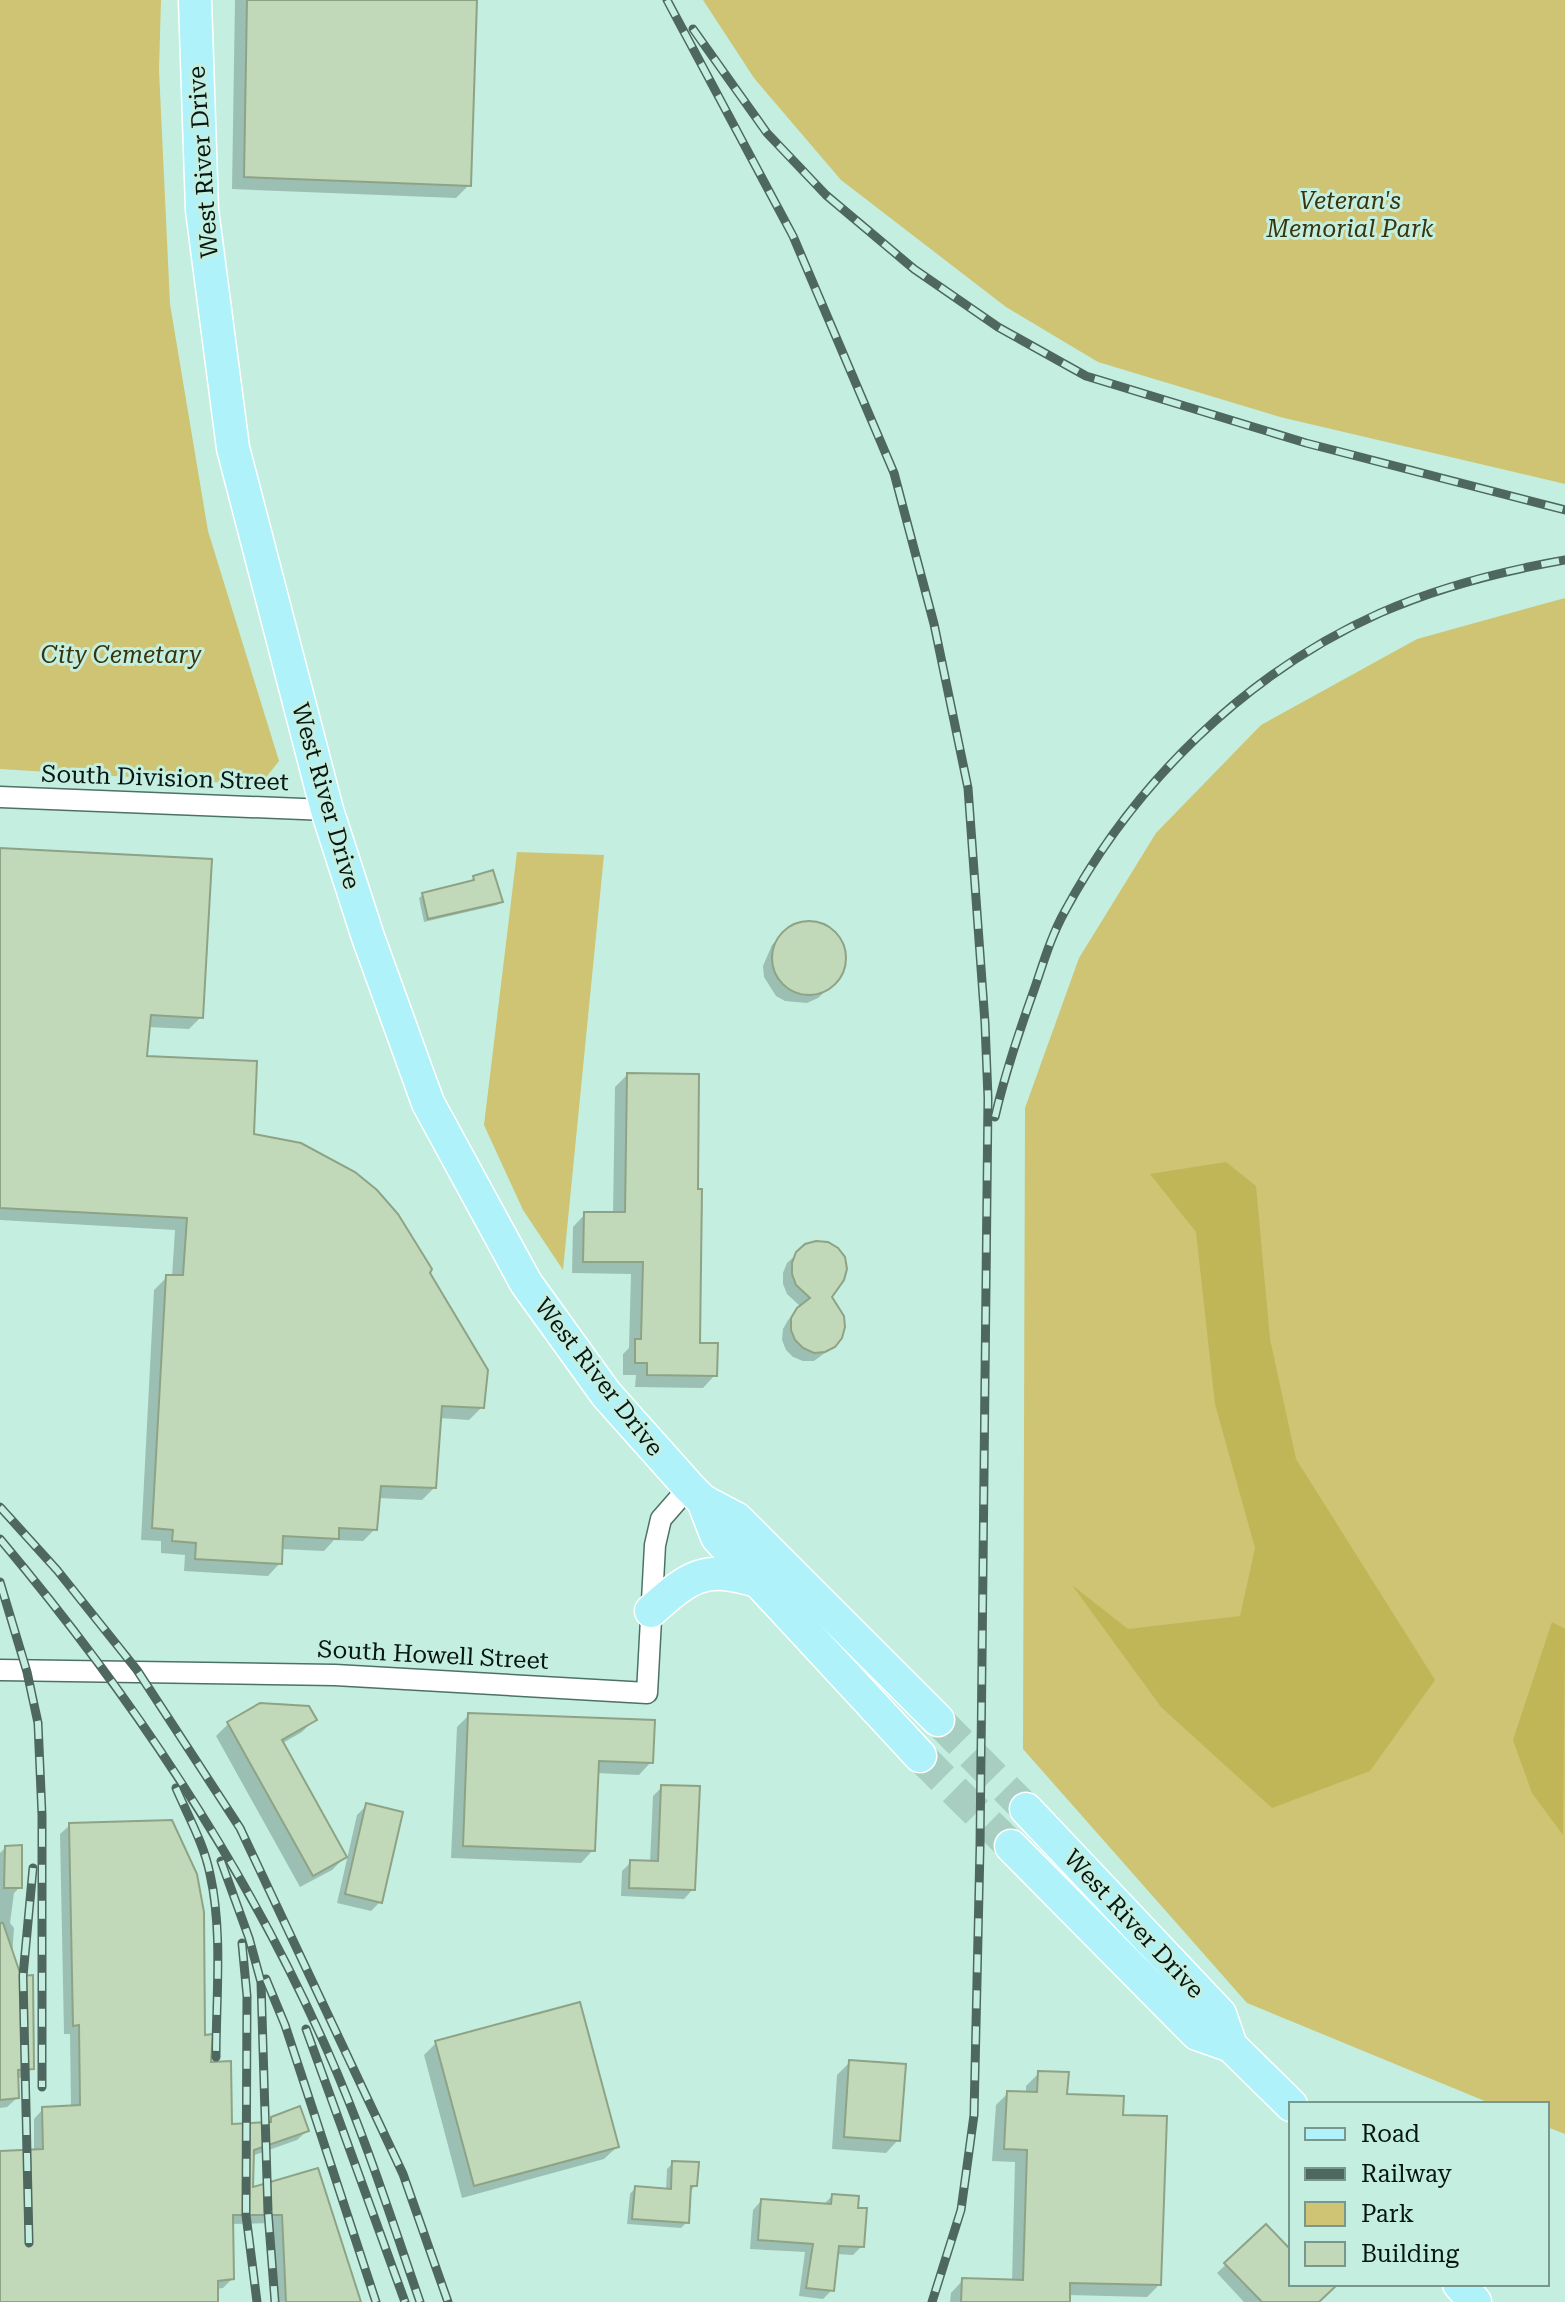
<svg xmlns="http://www.w3.org/2000/svg" width="1565" height="2302" viewBox="0 0 1565 2302" font-family="'Roboto Serif',serif">
<style>
.green{fill:#cec474}
.forest{fill:#c0b557}
.shadow{fill:#0003}
.building{fill:#c1d8b9;stroke:#8ea386;stroke-width:2}
.lines{fill:none;stroke-linecap:round;stroke-linejoin:round}
.primary-tunnel{stroke:#a8cec1;stroke-width:32;stroke-dasharray:32 16;stroke-linecap:butt}
.minor-casing{stroke:#4c7265;stroke-width:23}
.primary-casing{stroke:#fff;stroke-width:35}
.minor{stroke:#fff;stroke-width:20}
.primary{stroke:#b0f2fa;stroke-width:32}
.rail-casing{stroke:#4e675f;stroke-width:9}
.rail{stroke:#c4efe0;stroke-width:6;stroke-dasharray:18;stroke-linecap:butt}
.labels{text-anchor:middle;stroke-width:6;stroke-linejoin:round;paint-order:stroke}
.street-label{font-size:24px;fill:#071612;stroke:#c4efe0}
.park-label{font-size:24px;font-style:italic;fill:#39340b;stroke:#c4efe0}
</style>
<rect width="100%" height="100%" fill="#c4efe0"/>
<!-- green -->
<g class="green">
<path d="M0 0H161L159 70 170 304 208 531 279 761 260 785 0 769Z"/>
<path d="M703 0H1565V484L1280 417 1098 362 1006 307 841 180 754 78Z"/>
<path d="M1565 598V2134L1547 2127V2104H1492L1247 2003 1023 1749 1025 1108 1079 958 1156 833 1261 725 1417 639Z"/>
<path d="M517 852 604 855 563 1270 523 1210 484 1125Z"/>
</g>
<!-- forest -->
<g class="forest">
<path d="M1226 1162 1256 1186 1270 1339 1296 1459 1435 1680 1370 1771 1272 1808 1161 1707 1072 1585 1128 1629 1240 1616 1255 1548 1215 1404 1196 1232 1150 1174Z"/>
<path d="M1552 1622 1565 1629 1563 1835 1532 1793 1513 1740Z"/>
</g>
<!-- shadow -->
<g class="shadow">
<path d="M235 0H475L469 185 456 198 232 189Z"/>
<path d="M0 850 201 1017 189 1029 148 1027 145 1058 252 1135 428 1273 482 1407 469 1420 439 1418 434 1488 422 1500 378 1498 375 1529 363 1541 334 1540 324 1551 281 1549 280 1563 268 1576 184 1571 185 1555 161 1553V1541L141 1540 154 1290 167 1277H172L175 1230 0 1220Z"/>
<path d="M474 878 501 902 497 905 424 922 419 898 423 895 470 882Z"/>
<path d="M802 923 826 927 836 934 842 945 845 957 843 969 837 980 818 998 807 1003 785 1001 776 996 764 977 763 966 772 945 782 935Z"/>
<path d="M627 1075 698 1345 715 1375 703 1388 635 1387 636 1375H623V1354L629 1348 631 1274 572 1273 573 1227 585 1214H613L615 1087Z"/>
<path d="M798 1253 829 1297 834 1346 814 1361H803L793 1357 786 1350 782 1340 783 1329 788 1320 801 1307 787 1294 783 1284V1273L787 1263Z"/>
<path d="M469 1715 651 1762 639 1775 596 1773 593 1850 581 1863 451 1858 457 1727Z"/>
<path d="M314 1720 302 1732 281 1744 345 1857 332 1870 300 1887 216 1736 228 1724Z"/>
<path d="M662 1787 693 1889 684 1899 621 1896 622 1871 631 1862 650 1863 653 1796Z"/>
<path d="M366 1806 380 1902 371 1911 337 1903 357 1815Z"/>
<path d="M70 1825 203 2037 209 2064 230 2126 266 2124 272 2118 307 2131 297 2140 252 2156 251 2190 317 2170 359 2302H277L273 2223 231 2224 232 2279 223 2288 216 2289V2302H0V2153L34 2152V2119L43 2109 71 2107 70 2034H64L60 1834Z"/>
<path d="M5 1848 20 1887 14 1893 10 1923 14 1928 12 1957 32 2068 22 2078H17V2098L7 2107 0 2108V1853Z"/>
<path d="M436 2043 617 2147 604 2159 462 2198 424 2055Z"/>
<path d="M850 2062 898 2140 886 2153 832 2149 837 2075Z"/>
<path d="M1038 2074 1065 2096 1121 2117 1160 2284 1147 2297 1068 2295V2302H950L951 2293 963 2280 1012 2282 1015 2162 992 2161 996 2105 1008 2093 1026 2094V2086Z"/>
<path d="M673 2163 695 2186 689 2192 687 2222 681 2228 627 2224 630 2194 635 2188 666 2190 667 2169Z"/>
<path d="M832 2196 862 2246 853 2255 836 2254 832 2290 823 2299 799 2296 805 2252 750 2249 753 2210 761 2201 823 2205Z"/>
<path d="M1265 2226 1291 2253V2284H1320L1317 2302H1244L1217 2273Z"/>
</g>
<!-- building -->
<g class="building">
<path d="M247 0H477L471 186 244 177Z"/>
<path d="M0 848 212 859 203 1018 151 1015 147 1056 257 1061 254 1134 301 1143 355 1172 377 1190 398 1214 432 1269 430 1273 488 1370 484 1408 442 1406 436 1488 381 1486 377 1530 339 1528V1539L283 1536 282 1564 195 1559 196 1543 172 1541 173 1530 152 1528 166 1275H183L187 1218 0 1208Z"/>
<path d="M493 870 503 902 428 919 422 893 474 880 473 876Z"/>
<circle cx="809" cy="958" r="37"/>
<path d="M627 1073 699 1074 698 1189H702L700 1343H718L717 1376 647 1375V1363H635V1339H641L643 1262H583L584 1212H625Z"/>
<path d="M816 1241 828 1242 838 1248 845 1257 847 1269 844 1280 832 1297 844 1316 845 1327 842 1338 835 1347 825 1352 814 1353 803 1348 795 1340 791 1330V1318L797 1308 810 1298 796 1285 792 1274V1263L796 1252 805 1244Z"/>
<path d="M260 1703 309 1706 317 1720 282 1740 347 1857 313 1876 227 1722Z"/>
<path d="M468 1713 655 1720 653 1763 599 1761 595 1851 463 1846Z"/>
<path d="M661 1785 700 1786 695 1890 629 1888 630 1860 658 1861Z"/>
<path d="M366 1803 403 1812 382 1903 345 1894Z"/>
<path d="M172 1820 197 1874 204 1912 205 2035 213 2034 211 2062 231 2061 232 2124 271 2122V2117L300 2106 309 2131 254 2150 253 2187 318 2168 361 2302H286L282 2215H233L234 2279 218 2281V2302H0V2151L43 2149 42 2107 80 2105 79 2025 73 2026 69 1823Z"/>
<path d="M22 1845V1888H4L5 1846Z"/>
<path d="M0 1923H3L21 1976 33 1975 34 2069 18 2070 19 2098 0 2100Z"/>
<path d="M580 2002 619 2147 474 2186 435 2041Z"/>
<path d="M849 2060 906 2064 900 2141 844 2137Z"/>
<path d="M1038 2071 1069 2072 1067 2094 1124 2096 1123 2115 1167 2116 1161 2285 1070 2283V2302H961L962 2278 1023 2280 1027 2150 1004 2149 1007 2091 1037 2092Z"/>
<path d="M672 2161 699 2162 697 2186H691L689 2223 632 2219 635 2186 671 2189Z"/>
<path d="M832 2194 859 2196 858 2208H867L864 2247 839 2246 834 2291 806 2288 813 2244 758 2240 761 2199 831 2204Z"/>
<path d="M1266 2224 1291 2250V2284H1338L1319 2302H1262L1224 2263Z"/>
</g>
<g class="lines">
<!-- primary-tunnel -->
<g class="primary-tunnel">
<path d="M938 1720 1026 1809"/>
<path d="M920 1756 1011 1846"/>
</g>
<defs>
<g id="minor">
<path d="M0 797 327 810"/>
<path d="M0 1670 335 1675 647 1693 655 1545 661 1519 689 1487"/>
</g>
<g id="primary">
<path d="M195 0 202 210 233 448 327 810 368 937 428 1103 526 1283 606 1394 689 1487 703 1501 737 1519 938 1720"/>
<path d="M703 1501 717 1537 920 1756"/>
<path d="M651 1611C690 1576 704 1565 757 1581"/>
<path d="M1026 1809 1220 2014 1231 2046 1291 2105"/>
<path d="M1011 1846 1197 2034 1231 2046"/>
<path d="M1459 2284 1475 2302"/>
</g>
</defs>
<!-- minor casing -->
<use href="#minor" class="minor-casing"/>
<!-- primary casing -->
<use href="#primary" class="primary-casing"/>
<!-- minor -->
<use href="#minor" class="minor"/>
<!-- primary -->
<use href="#primary" class="primary"/>
<defs>
<g id="rail">
<path d="M667 0 793 236 894 473 934 624 968 788 985 1023 988 1098 980 1847 974 2115 961 2210 932 2302"/>
<path d="M693 29 767 133 826 195 914 269 998 327 1086 376 1306 443 1565 510"/>
<path d="M995 1117C1005 1073 1019 1032 1034 990 1043 964 1051 936 1065 911 1134 783 1246 673 1380 613 1439 587 1502 571 1565 560"/>
<path d="M0 1507 57 1570 137 1670 240 1828 403 2174 448 2302"/>
<path d="M0 1539C131 1695 245 1864 328 2052 364 2133 391 2218 420 2302"/>
<path d="M0 1582 27 1672 38 1723 42 1815V2087"/>
<path d="M176 1788C188 1816 204 1844 210 1874 223 1932 216 1997 216 2057"/>
<path d="M221 1861 249 1938 261 1982 268 2212 275 2302"/>
<path d="M242 1943 247 1996 246 2215 257 2302"/>
<path d="M266 1979 285 2025 376 2302"/>
<path d="M306 2029 405 2302"/>
<path d="M29 2243 23 1976 33 1868"/>
</g>
</defs>
<!-- rail casing -->
<use href="#rail" class="rail-casing"/>
<!-- rail -->
<use href="#rail" class="rail"/>
</g>
<g class="labels">
<!-- street labels -->
<g class="street-label">
<text transform="translate(203 162) rotate(-94)" y="8">West River Drive</text>
<text transform="translate(165 778) rotate(2)" y="8">South Division Street</text>
<text transform="translate(326 796) rotate(74)" y="8">West River Drive</text>
<text transform="translate(599 1377) rotate(52)" y="8">West River Drive</text>
<text transform="translate(433 1655) rotate(3)" y="8">South Howell Street</text>
<text transform="translate(1134 1924) rotate(47)" y="8">West River Drive</text>
</g>
<!-- park labels -->
<g class="park-label">
<text x="1350" y="209">Veteran's<tspan x="1350" dy="28">Memorial Park</tspan></text>
<text x="121" y="663">City Cemetary</text>
</g>
</g>
<!-- legend -->
<rect x="1289" y="2102" width="260" height="184" fill="#c4efe0" stroke="#78988e" stroke-width="2"/>
<rect x="1305" y="2128" width="40" height="12" fill="#b0f2fa" stroke="#78988e" stroke-width="2"/>
<text x="1361" y="2142" font-size="24" fill="#071612">Road</text>
<rect x="1305" y="2168" width="40" height="12" fill="#4e675f" stroke="#78988e" stroke-width="2"/>
<text x="1361" y="2182" font-size="24" fill="#071612">Railway</text>
<rect x="1305" y="2202" width="40" height="24" fill="#cec474" stroke="#78988e" stroke-width="2"/>
<text x="1361" y="2222" font-size="24" fill="#071612">Park</text>
<rect x="1305" y="2242" width="40" height="24" fill="#c1d8b9" stroke="#78988e" stroke-width="2"/>
<text x="1361" y="2262" font-size="24" fill="#071612">Building</text>
</svg>
